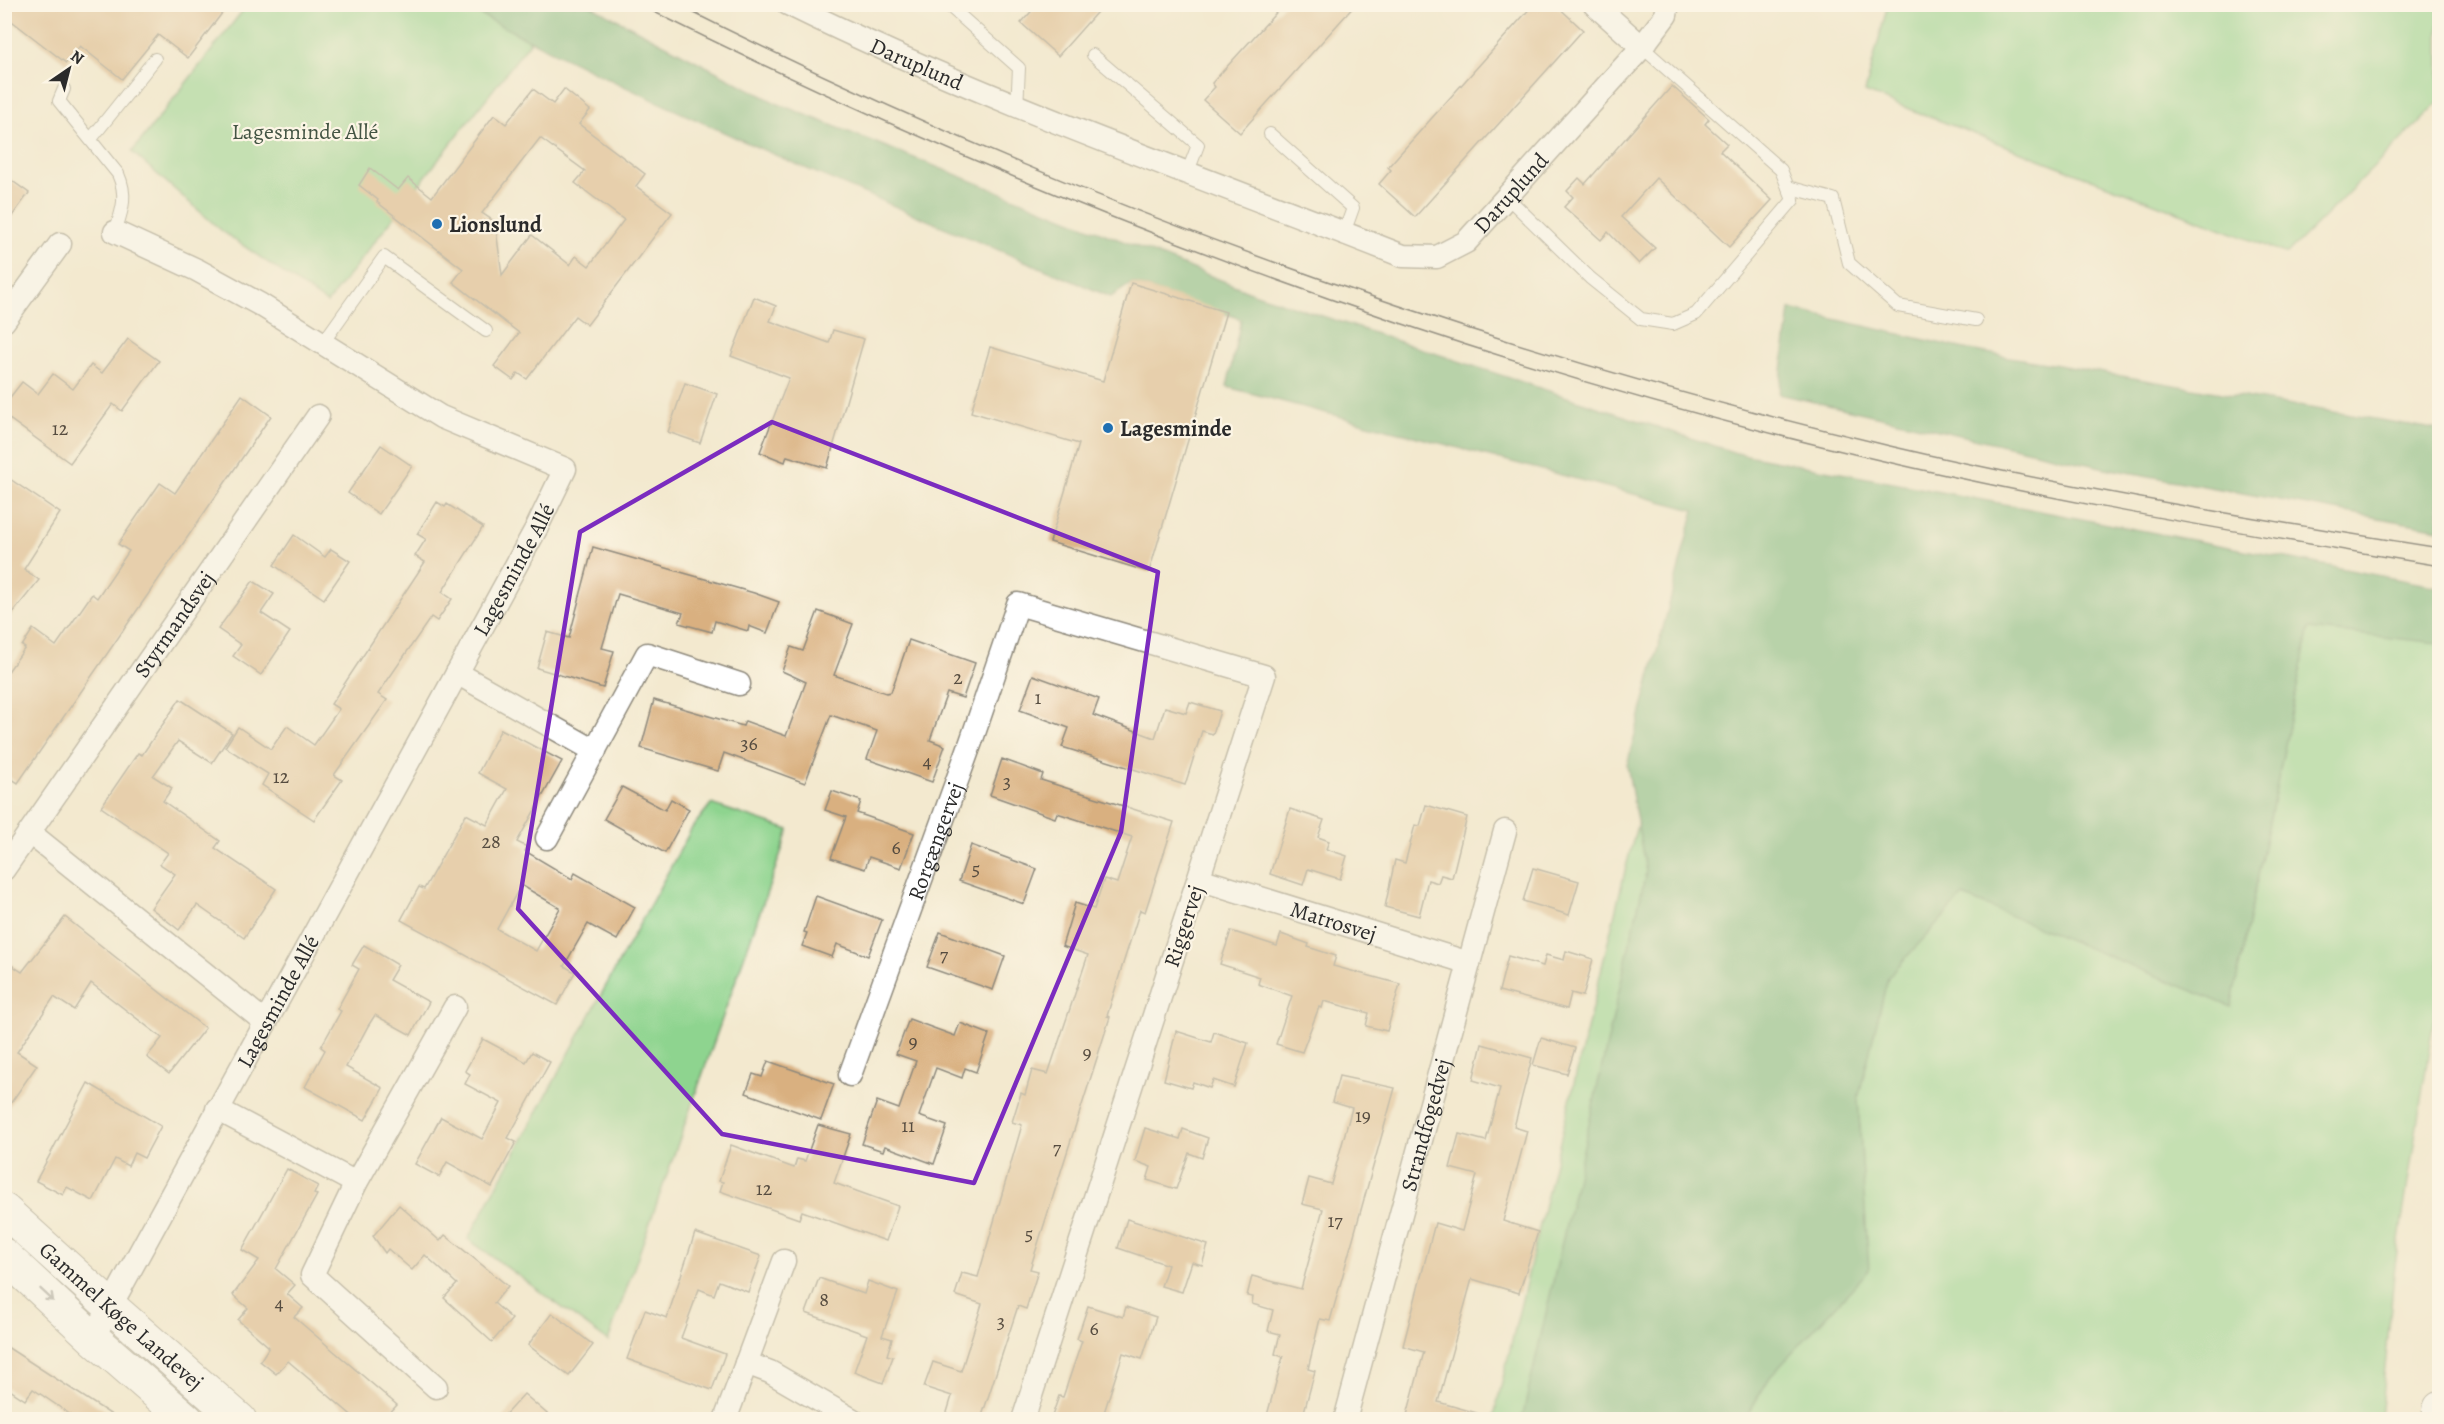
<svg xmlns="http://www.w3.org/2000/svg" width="2444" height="1424" viewBox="0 0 2444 1424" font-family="Alegreya,serif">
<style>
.green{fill:#8ed48f;stroke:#5c805d;stroke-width:1.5}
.forest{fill:#72b67a;stroke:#4e7052;stroke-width:1.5}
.building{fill:#d9b080;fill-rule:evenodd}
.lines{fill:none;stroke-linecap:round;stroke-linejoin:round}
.service-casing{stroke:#8f8a7d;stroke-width:14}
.minor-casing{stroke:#8f8a7d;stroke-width:25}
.secondary-casing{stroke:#8f8a7d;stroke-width:35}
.motorway-casing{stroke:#8f8a7d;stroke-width:35}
.service{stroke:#fff;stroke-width:12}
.minor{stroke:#fff;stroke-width:22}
.secondary{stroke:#fff;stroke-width:33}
.motorway{stroke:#fff;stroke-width:33}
.tram{stroke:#2b2b2b;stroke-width:1.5}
.oneway{stroke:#a0a0a0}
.marked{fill:none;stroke:#7b2cbf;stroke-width:4.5;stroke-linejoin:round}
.poi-dot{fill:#1f6fb2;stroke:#fcf5e5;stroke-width:2}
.labels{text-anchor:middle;stroke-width:4.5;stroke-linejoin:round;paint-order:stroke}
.number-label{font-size:20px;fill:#564c40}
.street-label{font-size:22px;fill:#2b2b2b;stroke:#fcf5e5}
.park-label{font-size:22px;fill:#454;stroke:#fcf5e5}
.poi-label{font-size:22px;font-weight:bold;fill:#2b2b2b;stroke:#fcf5e5;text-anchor:start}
</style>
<rect width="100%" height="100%" fill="#fcf5e5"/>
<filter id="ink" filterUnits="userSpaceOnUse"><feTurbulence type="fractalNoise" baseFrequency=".0167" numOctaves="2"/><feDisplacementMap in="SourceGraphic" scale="12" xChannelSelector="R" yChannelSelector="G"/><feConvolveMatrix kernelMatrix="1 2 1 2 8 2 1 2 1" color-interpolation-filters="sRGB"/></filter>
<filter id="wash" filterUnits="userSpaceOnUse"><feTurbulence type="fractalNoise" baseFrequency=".008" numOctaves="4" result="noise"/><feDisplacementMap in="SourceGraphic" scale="24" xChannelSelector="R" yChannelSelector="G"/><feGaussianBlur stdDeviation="1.35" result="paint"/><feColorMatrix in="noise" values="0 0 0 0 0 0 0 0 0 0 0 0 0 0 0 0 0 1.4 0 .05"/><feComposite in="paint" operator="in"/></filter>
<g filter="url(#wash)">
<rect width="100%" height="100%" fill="#f3e9cf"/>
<!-- green -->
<g class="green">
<path d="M1888 4 2439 5V102L2287 254 1865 92Z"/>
<path d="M247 5H462L531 41 327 303 222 231 132 152Z"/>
<path d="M1736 453 2439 616V986L2395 1265 2380 1419 1493 1420 1626 867Z"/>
<path d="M711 804 789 830 608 1341 468 1239 692 828Z"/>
</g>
<!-- forest -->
<g class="forest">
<path d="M462 5H590L776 103 1256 294 1736 453 2439 587V643L2309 629 2231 1007 1963 896 1888 977 1858 1099 1869 1270 1770 1377 1745 1419H1522L1646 872 1627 765 1694 510 1227 387 1241 319 1132 283 1111 297C892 205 672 117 462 5Z"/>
<path d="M1790 309 1969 350 2439 430V529L2105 468 1779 394Z"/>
</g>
<g id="blocks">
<!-- building -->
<g class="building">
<path d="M4 4H229L188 58 158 35 122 79 80 46 66 63 4 15Z"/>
<path d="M1038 4H1104L1058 56 1021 23Z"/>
<path d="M1284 4H1356L1240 133 1203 100 1215 87 1212 83Z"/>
<path d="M1534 4H1555L1583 30 1415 217 1379 184 1391 170 1388 167Z"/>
<path d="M1672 86 1709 119 1705 124 1727 144 1720 151 1772 200 1729 247 1656 178 1621 217 1655 248 1639 264 1608 232 1601 240 1564 207 1573 197 1567 191 1579 178 1585 184Z"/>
<path d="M533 89 553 104 564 89 590 110 579 124 645 174 636 186 672 213 587 325 575 316 527 379 518 373 513 380 494 366 519 333 453 282 463 269 377 202 378 200 359 185 370 168 398 190 408 178 432 197 494 115 506 124ZM540 138 585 171 575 183 624 220 589 266 576 256 570 265 532 235 502 275 495 222 482 213Z"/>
<path d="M4 175 29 193 4 227Z"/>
<path d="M1131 283 1226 312 1149 572 1050 542 1079 444 971 412 990 347 1103 381Z"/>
<path d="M754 297 776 306 770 321 829 343 833 330 864 339 827 468 787 456 785 462 760 452 789 378 731 356Z"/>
<path d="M128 339 159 361 122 411 113 404 70 463 4 415V405L22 382 38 394 53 374 73 389 91 365 102 373Z"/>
<path d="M685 383 717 394 700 443 668 432Z"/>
<path d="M242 395 271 416 18 783 4 774V677L25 648 22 646 33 629 56 646 92 594 97 598 129 551 118 544 160 483 175 493Z"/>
<path d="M381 445 412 466 379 514 348 493Z"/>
<path d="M4 475 60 513 24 569 39 580 4 624Z"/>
<path d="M437 502 445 507 447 504 483 527 442 592 452 599 437 621 431 617 378 694 387 700 334 775 342 780 314 820 262 785 268 774 225 747 238 727 271 749 287 726 314 745 339 709 331 704 425 562 415 556 426 539 417 534Z"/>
<path d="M294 535 325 557 331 549 350 561 324 599 274 565Z"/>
<path d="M593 547 754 593 779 602 767 633 749 626 748 631 715 621 712 632 679 623 683 613 618 594 602 648 614 651 603 688 537 668 547 632 569 638Z"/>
<path d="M253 581 274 594 261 613 290 632 261 675 233 656 241 645 218 629Z"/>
<path d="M818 611 853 624 834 675 886 693 891 692 909 640 975 663 963 698 947 693 930 740 945 746 932 782 867 759 877 731 831 715 805 783 724 753 718 771 641 748 654 700 743 726 745 721 786 736 806 682 782 671 791 647 803 651Z"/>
<path d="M1033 675 1099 699 1093 715 1155 738 1165 707 1186 713 1190 702 1220 711 1213 734 1202 731 1185 785 1062 747 1069 728 1020 710Z"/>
<path d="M180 699 232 733 212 763 178 741 153 776 172 788 163 801 220 841 215 848 276 889 244 938 197 905 179 930 151 908 175 874 160 864 168 853 101 807 138 753 142 755Z"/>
<path d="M501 729 562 761 517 842 527 847 525 851 572 879 575 873 635 907 617 940 588 924 564 966 575 972 557 1005 401 920 419 887 424 889 466 814 487 825 507 789 478 773ZM521 885 560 908 536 951 497 929Z"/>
<path d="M1002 759 1043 774 1041 780 1174 822 1145 912 1140 910 1121 970 1107 1016 1110 1017 1030 1269 1038 1271 1026 1309 1018 1306 981 1419H945L952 1396 924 1387 933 1362 961 1371 982 1304 955 1295 962 1273 978 1277 1022 1125 1012 1122 1021 1093 1025 1095 1032 1070 1048 1074 1088 955 1062 946 1075 903 1094 909 1104 879 1117 883 1132 837 1057 813 1055 818 990 795Z"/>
<path d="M622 787 665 810 671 799 689 809 665 853 604 819Z"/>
<path d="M832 791 861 801 857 813 914 833 901 868 869 857 865 869 831 858 846 817 825 810Z"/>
<path d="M1426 805 1467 817 1452 878 1441 875 1438 883 1428 880 1419 916 1385 907 1395 860 1405 863 1415 825 1420 826Z"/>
<path d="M1290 809 1324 820 1318 837 1329 841 1326 849 1347 856 1340 879 1308 869 1303 885 1270 874Z"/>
<path d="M971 845 1037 869 1024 904 959 881Z"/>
<path d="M1533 868 1579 881 1569 915 1523 901Z"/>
<path d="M816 896 882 920 868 956 837 944 832 957 802 946 807 933 804 932Z"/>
<path d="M65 917 205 1028 169 1074 147 1057 162 1038 91 983 74 1010 54 997 17 1052 37 1065 4 1113V960L22 972Z"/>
<path d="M1231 931 1277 946 1281 934 1309 944 1308 947 1336 956 1333 966 1400 984 1387 1031 1366 1026 1369 1013 1324 1001 1322 1008 1319 1007 1302 1052 1276 1044 1292 996 1258 984 1260 977 1220 964Z"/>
<path d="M940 932 1005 956 993 990 927 967Z"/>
<path d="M364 945 398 965 389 980 429 1002 411 1035 375 1015 368 1026 346 1067 383 1088 365 1120 305 1087 325 1050 321 1047 341 1011 337 1009 359 969 352 965Z"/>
<path d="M1566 951 1593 959 1583 996 1571 993 1567 1009 1499 991 1508 956 1543 966 1546 955 1564 960Z"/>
<path d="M909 1019 955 1036 960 1023 989 1034 976 1072 965 1068 962 1078 936 1068 919 1116 947 1126 934 1164 885 1146 883 1151 862 1144 877 1101 899 1109 916 1061 896 1054Z"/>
<path d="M1176 1031 1211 1042 1214 1032 1248 1043 1234 1087 1213 1080 1210 1088 1193 1082 1191 1088 1164 1080Z"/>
<path d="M1541 1038 1575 1048 1567 1074 1533 1065Z"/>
<path d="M483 1039 526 1062 532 1052 550 1062 508 1138 516 1142 492 1187 447 1162 439 1177 415 1164 441 1117 482 1139 501 1103 465 1084 470 1074 465 1071Z"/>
<path d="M1482 1044 1532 1058 1514 1127 1527 1131 1503 1221 1538 1232 1519 1293 1472 1279 1438 1402 1477 1413 1476 1419H1406L1424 1352 1403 1346 1435 1223 1462 1231 1477 1175 1450 1168 1459 1134 1486 1141 1500 1088 1473 1080Z"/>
<path d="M768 1061 834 1084 821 1120 746 1093 753 1074 762 1077Z"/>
<path d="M1339 1076 1395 1088 1330 1321 1320 1319 1308 1369 1315 1371 1302 1419H1266L1283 1357 1275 1354 1280 1334 1268 1331 1273 1310 1252 1304 1253 1297 1247 1296 1252 1276 1301 1289 1323 1209 1302 1204 1309 1178 1331 1184 1352 1108 1332 1102Z"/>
<path d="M88 1083 161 1126 144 1158 134 1153 128 1166 115 1159 93 1201 67 1187 63 1195 36 1181Z"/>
<path d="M818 1125 851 1134 834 1183 898 1206 886 1241 802 1211 799 1219 720 1191 723 1182 719 1181 731 1145 794 1168 797 1159 805 1161Z"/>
<path d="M1145 1128 1180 1139 1183 1129 1208 1138 1202 1158 1189 1153 1176 1189 1147 1180 1151 1167 1135 1161Z"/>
<path d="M287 1169 318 1186 314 1194 317 1195 276 1269 295 1285 287 1294 303 1308 294 1317 397 1405 384 1419H356L288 1361 276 1374 260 1361 269 1347 238 1320 248 1308 233 1295 259 1260 242 1250Z"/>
<path d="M399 1205 440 1241 445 1235 508 1286 494 1303 512 1319 492 1342 444 1298 457 1284 425 1255 412 1270 388 1249 385 1253 373 1236Z"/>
<path d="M1127 1219 1208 1245 1202 1265 1192 1262 1182 1292 1161 1286 1168 1265 1118 1248Z"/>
<path d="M695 1233 761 1256 748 1292 719 1281 714 1295 699 1289 681 1338 725 1354 712 1390 627 1359 645 1310 667 1318Z"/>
<path d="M819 1278 864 1294 868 1281 898 1292 882 1336 892 1339 887 1355 893 1357 883 1383 854 1372 867 1335 806 1313Z"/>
<path d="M1088 1306 1123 1317 1126 1307 1156 1317 1142 1359 1123 1353 1102 1419H1051L1059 1396 1063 1397 1082 1341 1077 1339Z"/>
<path d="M552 1313 593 1345 569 1376 528 1345Z"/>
<path d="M4 1345 118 1419H77L33 1389 25 1400 4 1386Z"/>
<path d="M524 1394 553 1419H501Z"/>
</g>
</g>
</g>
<g filter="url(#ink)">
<use href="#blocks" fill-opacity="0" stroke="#8f8a7d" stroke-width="1.5"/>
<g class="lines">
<defs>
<g id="service">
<path d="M947 4 1019 68 1017 108"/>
<path d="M1093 55 1198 145 1187 174"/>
<path d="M64 89 59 101 118 174C128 196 122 211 115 232"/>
<path d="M1270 134 1353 208 1344 233"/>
<path d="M91 139 155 59"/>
<path d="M1788 187 1833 199 1849 263 1898 306 1976 320"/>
<path d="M1507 197 1590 278 1641 319 1673 324 1696 314 1793 200 1781 170 1642 47"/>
<path d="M322 344 384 257 486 331"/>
</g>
<g id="minor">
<path id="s1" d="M788 4C987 102 1197 175 1403 256L1437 257 1466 242 1642 47 1666 15 1668 4"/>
<path d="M1594 4 1642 47"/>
<path d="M4 321 60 244"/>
<path d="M457 673 595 751"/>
<path d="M30 833 265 1022"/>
<path d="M547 838 647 654 739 684"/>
<path id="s2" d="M4 869 318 416"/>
<path id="s3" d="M1199 879 1469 963"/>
<path id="s4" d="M850 1075 971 742 1018 604 1264 676 1023 1420"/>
<path d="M217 1109 356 1183"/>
<path id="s5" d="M93 1338 537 527 565 469 441 417 261 305 197 270 115 232"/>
<path d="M746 1363 770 1372 853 1420"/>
<path d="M436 1387 312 1275 356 1183 455 1007"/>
<path d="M725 1420 784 1261"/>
<path id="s6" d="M1345 1420 1505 831"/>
</g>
<g id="secondary">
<path id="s7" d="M4 1210 110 1306 240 1420"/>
<path d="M4 1255 93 1338 187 1420"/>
</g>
<path id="motorway" d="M2438 1420 2440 1408"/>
</defs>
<!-- service casing -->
<use href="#service" class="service-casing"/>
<!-- minor casing -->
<use href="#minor" class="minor-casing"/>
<!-- secondary casing -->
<use href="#secondary" class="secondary-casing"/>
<!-- motorway casing -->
<use href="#motorway" class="motorway-casing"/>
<!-- service -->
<use href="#service" class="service"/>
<!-- minor -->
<use href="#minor" class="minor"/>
<!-- secondary -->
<use href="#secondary" class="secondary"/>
<!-- motorway -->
<use href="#motorway" class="motorway"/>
<!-- tram -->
<g class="tram">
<path d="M638 4C1014 192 1406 343 1813 444 2020 496 2230 531 2440 566"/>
<path d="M676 4C1062 199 1470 346 1890 446 2072 489 2256 519 2440 548"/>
</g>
</g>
<!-- one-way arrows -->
<defs><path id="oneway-shaft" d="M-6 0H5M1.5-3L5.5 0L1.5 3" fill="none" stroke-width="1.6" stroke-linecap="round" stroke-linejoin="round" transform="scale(1.5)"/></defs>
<use class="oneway" href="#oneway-shaft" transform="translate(47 1295) rotate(43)"/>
</g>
<!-- marked area -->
<path d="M0 0H2444V1424H0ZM772 422 1158 572 1121 832 974 1183 722 1134 518 909 580 532Z" fill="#f3e9cf" fill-opacity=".55" fill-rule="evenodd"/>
<path class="marked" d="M772 422 1158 572 1121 832 974 1183 722 1134 518 909 580 532Z"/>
<!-- markers -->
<g class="poi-dot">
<circle cx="437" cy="224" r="6"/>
<circle cx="1108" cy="428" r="6"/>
</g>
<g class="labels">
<!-- number labels -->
<g class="number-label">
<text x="60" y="435">12</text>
<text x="958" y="684">2</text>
<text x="1038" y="704">1</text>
<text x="749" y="750">36</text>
<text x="927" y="768">4</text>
<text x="281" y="783">12</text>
<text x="1007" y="788">3</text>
<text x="491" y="848">28</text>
<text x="896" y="854">6</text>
<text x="976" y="875">5</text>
<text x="944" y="961">7</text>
<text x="913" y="1048">9</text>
<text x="1087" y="1059">9</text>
<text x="1363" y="1122">19</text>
<text x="908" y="1132">11</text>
<text x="1057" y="1154">7</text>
<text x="764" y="1195">12</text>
<text x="1335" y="1227">17</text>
<text x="1029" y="1240">5</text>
<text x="824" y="1306">8</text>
<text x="279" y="1310">4</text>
<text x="1001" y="1328">3</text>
<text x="1094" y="1335">6</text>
</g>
<!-- street labels -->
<g class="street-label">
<text dy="8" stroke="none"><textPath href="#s1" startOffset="142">Daruplund</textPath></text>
<text dy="8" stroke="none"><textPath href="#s1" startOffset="798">Daruplund</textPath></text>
<text dy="8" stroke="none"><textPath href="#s5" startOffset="876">Lagesminde Allé</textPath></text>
<text dy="8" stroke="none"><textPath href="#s2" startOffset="298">Styrmandsvej</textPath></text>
<text dy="8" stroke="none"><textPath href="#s4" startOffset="249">Rorgængervej</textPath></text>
<text dy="8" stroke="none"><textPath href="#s3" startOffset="141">Matrosvej</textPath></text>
<text transform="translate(1183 926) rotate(-72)" y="8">Riggervej</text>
<text dy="8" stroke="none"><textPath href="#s5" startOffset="384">Lagesminde Allé</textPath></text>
<text dy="8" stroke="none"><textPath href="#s6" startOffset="306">Strandfogedvej</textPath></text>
<text dy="8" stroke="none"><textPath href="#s7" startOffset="158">Gammel Køge Landevej</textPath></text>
</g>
<!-- park labels -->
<g class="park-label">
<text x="305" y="139">Lagesminde Allé</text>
</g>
<!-- poi labels -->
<g class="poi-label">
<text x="449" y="232">Lionslund</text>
<text x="1120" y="436">Lagesminde</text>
</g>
</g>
<!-- margin -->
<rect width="2444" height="1424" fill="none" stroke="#fcf5e5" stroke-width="24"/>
<!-- north arrow -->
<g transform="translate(69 69) rotate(35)" stroke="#fcf5e5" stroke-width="4.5" paint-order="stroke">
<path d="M0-4.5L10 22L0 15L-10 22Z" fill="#2b2b2b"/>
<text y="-9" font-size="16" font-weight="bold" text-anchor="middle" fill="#2b2b2b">N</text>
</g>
</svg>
